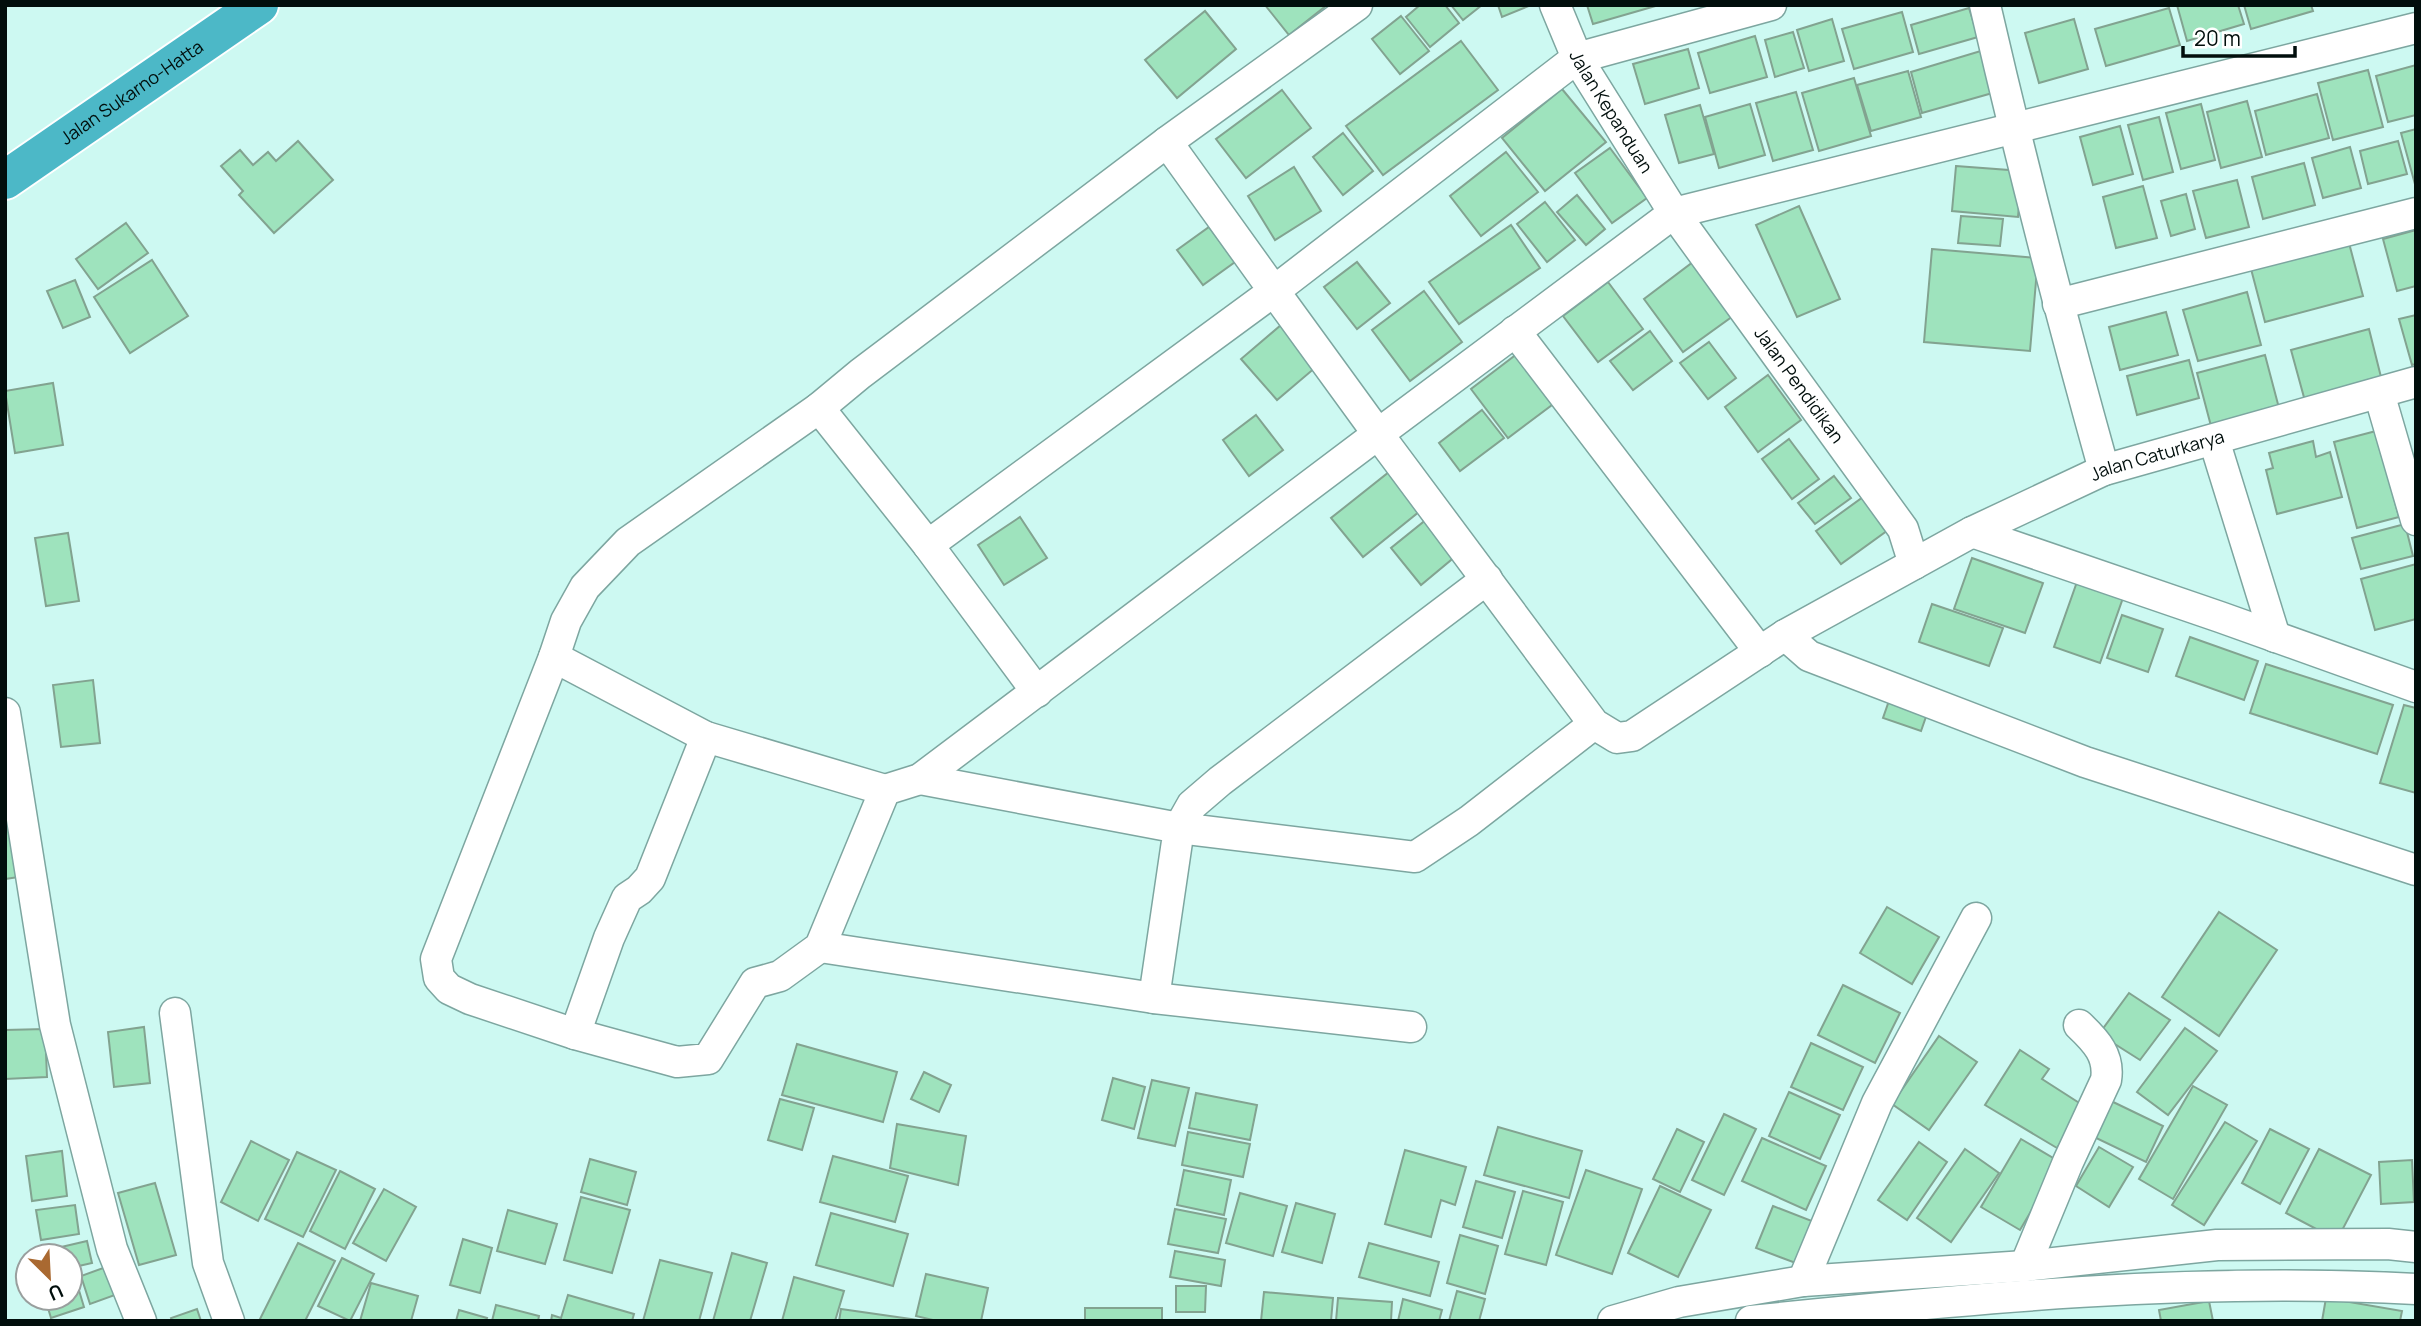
<svg xmlns="http://www.w3.org/2000/svg" width="2421" height="1326" viewBox="0 0 2421 1326" font-family="Manrope,sans-serif">
<style>
.building{fill:#9ee3bd;stroke:#82a390;stroke-width:2}
.lines{fill:none;stroke-linecap:round;stroke-linejoin:round}
.minor-casing{stroke:#7da6a0;stroke-width:33}
.trunk-casing{stroke:#fff;stroke-width:42}
.minor{stroke:#fff;stroke-width:30}
.trunk{stroke:#4cb8c7;stroke-width:38}
.labels{text-anchor:middle;stroke-width:7;stroke-linejoin:round;paint-order:stroke}
.street-label{font-size:18px;fill:#010e0c;stroke:#fff}
</style>
<rect width="100%" height="100%" fill="#cdf9f2"/>
<!-- building -->
<g class="building">
<path d="M1265 5H1327L1289 35Z"/>
<path d="M1420 5H1445L1459 23 1430 47 1406 17Z"/>
<path d="M1451 5H1482L1463 20Z"/>
<path d="M1498 5H1531L1502 17Z"/>
<path d="M1587 5H1659L1593 24Z"/>
<path d="M2177 5H2238L2244 24 2187 41Z"/>
<path d="M2244 5H2311L2313 11 2251 29Z"/>
<path d="M1969 8 1978 37 1919 54 1911 25Z"/>
<path d="M2169 8 2180 45 2106 66 2095 29Z"/>
<path d="M1205 11 1236 49 1177 98 1145 60Z"/>
<path d="M1902 12 1913 52 1854 69 1842 29Z"/>
<path d="M1401 16 1429 51 1400 74 1372 39Z"/>
<path d="M1832 19 1844 61 1809 71 1797 30Z"/>
<path d="M2074 19 2088 69 2039 83 2025 33Z"/>
<path d="M1793 32 1804 68 1775 77 1765 40Z"/>
<path d="M1755 36 1767 77 1710 93 1698 53Z"/>
<path d="M1461 41 1498 90 1383 175 1346 126Z"/>
<path d="M1688 49 1699 88 1645 104 1633 64Z"/>
<path d="M1984 50 1996 92 1922 113 1911 72Z"/>
<path d="M2416 65V115L2388 122 2376 76Z"/>
<path d="M2368 70 2383 127 2333 140 2318 83Z"/>
<path d="M1908 71 1921 117 1871 131 1857 85Z"/>
<path d="M1854 78 1871 136 1819 151 1802 93Z"/>
<path d="M1562 89 1606 142 1545 191 1502 138Z"/>
<path d="M1282 90 1311 128 1246 178 1216 139Z"/>
<path d="M1796 92 1813 150 1773 161 1756 103Z"/>
<path d="M2317 94 2329 138 2266 155 2255 111Z"/>
<path d="M2247 101 2262 157 2221 168 2207 112Z"/>
<path d="M1750 104 1765 155 1719 168 1705 117Z"/>
<path d="M2201 104 2215 160 2181 169 2166 113Z"/>
<path d="M1700 105 1714 154 1679 163 1665 115Z"/>
<path d="M2159 117 2173 172 2143 180 2128 125Z"/>
<path d="M2120 126 2133 174 2093 185 2080 137Z"/>
<path d="M2416 129V188L2401 133Z"/>
<path d="M1343 133 1373 171 1343 195 1313 157Z"/>
<path d="M298 141 333 180 274 233 239 195 243 191 221 166 240 150 253 165 268 152 276 161Z"/>
<path d="M2398 141 2407 174 2368 184 2360 151Z"/>
<path d="M2350 147 2361 188 2323 198 2312 158Z"/>
<path d="M1610 148 1647 198 1612 223 1575 173Z"/>
<path d="M1506 152 1538 192 1481 236 1450 196Z"/>
<path d="M2304 163 2315 205 2263 219 2252 177Z"/>
<path d="M1956 166 2022 171 2018 217 1952 211Z"/>
<path d="M1294 167 1321 211 1275 240 1248 196Z"/>
<path d="M2237 180 2249 227 2206 238 2193 191Z"/>
<path d="M2143 186 2157 238 2116 248 2103 197Z"/>
<path d="M2186 194 2195 229 2171 236 2161 201Z"/>
<path d="M1577 195 1605 229 1586 245 1557 212Z"/>
<path d="M1545 202 1575 240 1547 262 1517 224Z"/>
<path d="M1799 206 1840 299 1797 317 1756 225Z"/>
<path d="M1961 216 2003 219 2000 246 1958 243Z"/>
<path d="M126 223 148 253 98 289 76 259Z"/>
<path d="M1511 225 1540 268 1459 324 1429 282Z"/>
<path d="M1209 227 1235 262 1203 285 1177 250Z"/>
<path d="M2416 230V286L2397 291 2383 239Z"/>
<path d="M2349 243 2363 296 2265 322 2251 269Z"/>
<path d="M1932 249 2038 258 2030 351 1924 342Z"/>
<path d="M152 260 188 316 130 353 94 297Z"/>
<path d="M1357 262 1390 303 1357 329 1324 287Z"/>
<path d="M1693 262 1733 316 1683 352 1644 299Z"/>
<path d="M75 280 90 317 63 328 47 291Z"/>
<path d="M1608 282 1643 329 1598 362 1563 316Z"/>
<path d="M1424 291 1462 342 1410 381 1372 330Z"/>
<path d="M2247 292 2261 345 2198 361 2183 310Z"/>
<path d="M2166 312 2178 355 2120 370 2109 327Z"/>
<path d="M2416 315V364L2412 365 2399 319Z"/>
<path d="M1281 325 1316 367 1277 400 1241 359Z"/>
<path d="M2369 329 2382 381 2305 401 2291 350Z"/>
<path d="M1650 331 1672 361 1633 390 1610 361Z"/>
<path d="M1535 340 1572 390 1508 438 1471 389Z"/>
<path d="M1709 342 1736 378 1708 399 1680 363Z"/>
<path d="M2265 355 2279 408 2211 426 2197 373Z"/>
<path d="M2189 360 2199 398 2137 415 2127 376Z"/>
<path d="M1768 375 1801 420 1758 452 1725 407Z"/>
<path d="M53 383 63 445 15 453 5 391Z"/>
<path d="M1482 410 1504 438 1460 471 1439 443Z"/>
<path d="M1256 415 1283 450 1249 476 1223 440Z"/>
<path d="M2376 431 2399 517 2357 528 2334 442Z"/>
<path d="M1789 439 1819 479 1792 499 1762 459Z"/>
<path d="M2313 441 2316 457 2330 452 2342 497 2277 514 2266 470 2273 468 2269 453Z"/>
<path d="M1389 472 1420 511 1363 557 1331 518Z"/>
<path d="M1834 476 1851 498 1815 524 1798 503Z"/>
<path d="M1870 492 1895 525 1841 564 1816 531Z"/>
<path d="M1020 517 1047 558 1004 585 978 545Z"/>
<path d="M1427 519 1457 555 1421 585 1391 548Z"/>
<path d="M2405 524 2413 556 2361 569 2352 538Z"/>
<path d="M68 533 79 601 46 606 35 538Z"/>
<path d="M1972 558 2043 583 2025 633 1954 609Z"/>
<path d="M2416 564V619L2375 630 2361 579Z"/>
<path d="M2078 579 2124 595 2100 663 2054 647Z"/>
<path d="M1932 604 2003 628 1989 666 1919 642Z"/>
<path d="M2122 615 2163 629 2148 672 2107 658Z"/>
<path d="M2190 637 2258 661 2244 700 2176 676Z"/>
<path d="M2266 664 2393 705 2377 754 2250 713Z"/>
<path d="M93 680 100 743 61 747 53 685Z"/>
<path d="M1891 695 1929 708 1921 731 1883 718Z"/>
<path d="M2404 705 2416 708V793L2380 783Z"/>
<path d="M12 812 19 877 5 879V813Z"/>
<path d="M1887 907 1939 937 1912 984 1860 953Z"/>
<path d="M2219 912 2277 950 2219 1036 2162 997Z"/>
<path d="M1843 985 1900 1013 1875 1063 1818 1035Z"/>
<path d="M2129 993 2170 1020 2140 1060 2099 1034Z"/>
<path d="M144 1027 150 1083 114 1087 108 1032Z"/>
<path d="M2185 1028 2217 1051 2168 1115 2137 1092Z"/>
<path d="M45 1029 47 1077 5 1079V1030Z"/>
<path d="M1939 1036 1977 1062 1929 1130 1892 1104Z"/>
<path d="M1811 1043 1863 1067 1843 1110 1791 1087Z"/>
<path d="M797 1044 897 1072 883 1122 782 1095Z"/>
<path d="M2020 1050 2049 1069 2042 1079 2084 1106 2057 1148 1985 1105Z"/>
<path d="M924 1072 951 1085 939 1112 911 1099Z"/>
<path d="M1113 1078 1145 1087 1134 1129 1102 1120Z"/>
<path d="M1152 1080 1189 1088 1175 1146 1138 1138Z"/>
<path d="M2193 1086 2227 1105 2173 1199 2139 1179Z"/>
<path d="M1789 1092 1840 1115 1820 1159 1769 1136Z"/>
<path d="M1196 1093 1257 1105 1250 1140 1189 1128Z"/>
<path d="M780 1099 814 1108 802 1150 768 1140Z"/>
<path d="M2109 1100 2163 1126 2146 1162 2092 1136Z"/>
<path d="M1724 1114 1756 1129 1724 1195 1692 1180Z"/>
<path d="M2225 1122 2257 1141 2204 1225 2172 1205Z"/>
<path d="M897 1124 966 1136 958 1185 890 1168Z"/>
<path d="M1498 1127 1582 1151 1569 1198 1484 1175Z"/>
<path d="M1677 1129 1704 1142 1680 1192 1653 1179Z"/>
<path d="M2270 1129 2309 1149 2280 1204 2242 1183Z"/>
<path d="M1188 1132 1250 1144 1243 1177 1182 1165Z"/>
<path d="M1762 1138 1826 1166 1806 1210 1742 1181Z"/>
<path d="M2021 1139 2060 1162 2020 1230 1981 1207Z"/>
<path d="M251 1141 289 1160 258 1221 221 1202Z"/>
<path d="M1919 1142 1947 1162 1907 1220 1878 1200Z"/>
<path d="M2099 1147 2133 1167 2109 1207 2076 1186Z"/>
<path d="M1965 1149 1999 1173 1951 1242 1917 1218Z"/>
<path d="M2319 1149 2371 1175 2337 1240 2286 1213Z"/>
<path d="M1405 1150 1466 1167 1455 1205 1441 1200 1431 1237 1385 1224Z"/>
<path d="M62 1151 67 1196 32 1201 26 1156Z"/>
<path d="M297 1152 336 1170 303 1237 265 1219Z"/>
<path d="M833 1156 908 1176 895 1222 820 1202Z"/>
<path d="M590 1159 636 1172 627 1205 581 1192Z"/>
<path d="M2412 1160 2414 1202 2381 1204 2379 1162Z"/>
<path d="M1184 1170 1231 1180 1224 1215 1177 1205Z"/>
<path d="M1586 1170 1642 1189 1612 1274 1556 1255Z"/>
<path d="M340 1171 375 1189 345 1249 310 1231Z"/>
<path d="M1476 1181 1515 1192 1502 1238 1463 1227Z"/>
<path d="M155 1183 176 1255 139 1265 118 1193Z"/>
<path d="M1660 1186 1711 1210 1678 1277 1628 1253Z"/>
<path d="M384 1189 416 1207 386 1261 353 1243Z"/>
<path d="M1523 1191 1563 1202 1546 1265 1505 1254Z"/>
<path d="M1240 1193 1287 1206 1273 1256 1226 1243Z"/>
<path d="M581 1197 630 1210 612 1273 564 1260Z"/>
<path d="M1296 1203 1335 1214 1322 1263 1282 1252Z"/>
<path d="M75 1205 79 1234 41 1240 36 1210Z"/>
<path d="M1773 1206 1817 1223 1801 1265 1756 1248Z"/>
<path d="M1175 1209 1226 1219 1218 1253 1168 1244Z"/>
<path d="M508 1210 557 1224 545 1264 497 1251Z"/>
<path d="M831 1213 908 1234 893 1286 816 1265Z"/>
<path d="M1460 1235 1498 1246 1485 1294 1447 1283Z"/>
<path d="M463 1239 492 1248 480 1293 450 1285Z"/>
<path d="M87 1241 92 1263 70 1268V1256H31V1254Z"/>
<path d="M298 1243 335 1261 305 1321H259Z"/>
<path d="M1369 1243 1439 1262 1430 1296 1359 1277Z"/>
<path d="M1175 1251 1225 1260 1221 1286 1170 1277Z"/>
<path d="M732 1253 767 1263 750 1321H713Z"/>
<path d="M342 1258 374 1274 350 1321 318 1306Z"/>
<path d="M660 1260 712 1273 699 1321H643Z"/>
<path d="M106 1267 115 1295 90 1304 81 1276Z"/>
<path d="M926 1274 988 1288 981 1321H937L916 1316Z"/>
<path d="M75 1277 84 1307 51 1318 45 1298H70V1279Z"/>
<path d="M794 1277 844 1291 835 1321H782Z"/>
<path d="M371 1283 418 1296 411 1321H360Z"/>
<path d="M1176 1286H1206L1205 1312H1176Z"/>
<path d="M1457 1291 1485 1299 1479 1321H1449Z"/>
<path d="M1264 1292 1333 1298 1331 1321H1261Z"/>
<path d="M568 1295 634 1314 632 1321H551L552 1315 561 1318Z"/>
<path d="M1338 1298 1392 1302 1391 1321H1336Z"/>
<path d="M2326 1298 2402 1311 2400 1321H2322Z"/>
<path d="M1403 1299 1442 1310 1439 1321H1398Z"/>
<path d="M2209 1301 2213 1321H2161L2159 1310Z"/>
<path d="M496 1305 539 1316 538 1321H492Z"/>
<rect x="1085" y="1308" width="77" height="13"/>
<path d="M197 1309 201 1321H172L171 1318Z"/>
<path d="M841 1309 918 1320 839 1321Z"/>
<path d="M459 1310 487 1318 486 1321H456Z"/>
</g>
<g class="lines">
<defs>
<g id="minor">
<path id="s1" d="M1555 5 1577 58 1674 213 1903 529 1914 564"/>
<path d="M1771 5 1577 58 1274 291 1378 434 1674 213 2416 28"/>
<path d="M1985 5C2021 161 2061 316 2104 470"/>
<path id="s2" d="M1167 142 860 374 819 408 628 542 585 587 566 621 554 657 436 959 439 978 449 989 470 999 575 1034 677 1062 708 1059 755 983 780 976 820 947 885 790 920 779 1378 434 1594 724 1617 738 1632 736 1785 635 1972 532 2104 470 2416 382"/>
<path d="M2058 304 2416 213"/>
<path d="M1515 331 1760 652"/>
<path d="M2379 393 2416 520"/>
<path d="M819 408 928 545 1037 692"/>
<path d="M2214 440 2275 637"/>
<path d="M1972 532 2220 617 2416 687"/>
<path d="M928 545 1274 291 1167 142 1357 5"/>
<path d="M1487 579 1220 781 1192 805 1179 828 1415 857 1469 821 1594 724"/>
<path d="M1785 635 1809 656 2085 762 2416 870"/>
<path d="M554 657 706 737 885 790"/>
<path d="M5 713 55 1025 112 1249 141 1321"/>
<path d="M920 779 1179 828 1154 998"/>
<path d="M820 947 1154 998 1411 1027"/>
<path d="M175 1013 208 1263 229 1321"/>
<path d="M575 1034 609 938 627 898 639 890 650 878 706 737"/>
<path d="M2025 1266 2068 1162 2106 1080C2110 1056 2096 1041 2079 1025"/>
<path d="M1803 1281 1877 1103 1976 918"/>
<path d="M1613 1321 1679 1302 1803 1281 2025 1266 2217 1245 2388 1244 2416 1247"/>
<path d="M1751 1321C1971 1298 2194 1277 2416 1289"/>
</g>
<g id="trunk">
<path id="s3" d="M5 180 259 5"/>
</g>
</defs>
<!-- minor casing -->
<use href="#minor" class="minor-casing"/>
<!-- trunk casing -->
<use href="#trunk" class="trunk-casing"/>
<!-- minor -->
<use href="#minor" class="minor"/>
<!-- trunk -->
<use href="#trunk" class="trunk"/>
</g>
<g class="labels">
<!-- street labels -->
<g class="street-label">
<text dy="6" stroke="none"><textPath href="#s3" startOffset="154">Jalan Sukarno-Hatta</textPath></text>
<text dy="6" stroke="none"><textPath href="#s1" startOffset="121">Jalan Kepanduan</textPath></text>
<text dy="6" stroke="none"><textPath href="#s1" startOffset="453">Jalan Pendidikan</textPath></text>
<text dy="6" stroke="none"><textPath href="#s2" startOffset="3386">Jalan Caturkarya</textPath></text>
</g>
</g>
<!-- border -->
<rect width="2421" height="1326" fill="none" stroke="#010e0c" stroke-width="14"/>
<!-- north arrow -->
<g transform="translate(49 1277) rotate(156)"><circle r="33" fill="#ffffff" stroke="#999f9e" stroke-width="2"/>
<path d="M0-5L12 26L0 18L-12 26Z" fill="#a96931"/>
<text y="-10" font-size="19" font-weight="bold" text-anchor="middle" fill="#010e0c">U</text>
</g>
<!-- scale -->
<path d="M2183 46v10h112v-10" fill="none" stroke="#010e0c" stroke-width="3.5"/>
<text x="2194" y="46" font-size="21" fill="#010e0c" stroke="#ffffff" stroke-width="5" paint-order="stroke">20 m</text>
</svg>
